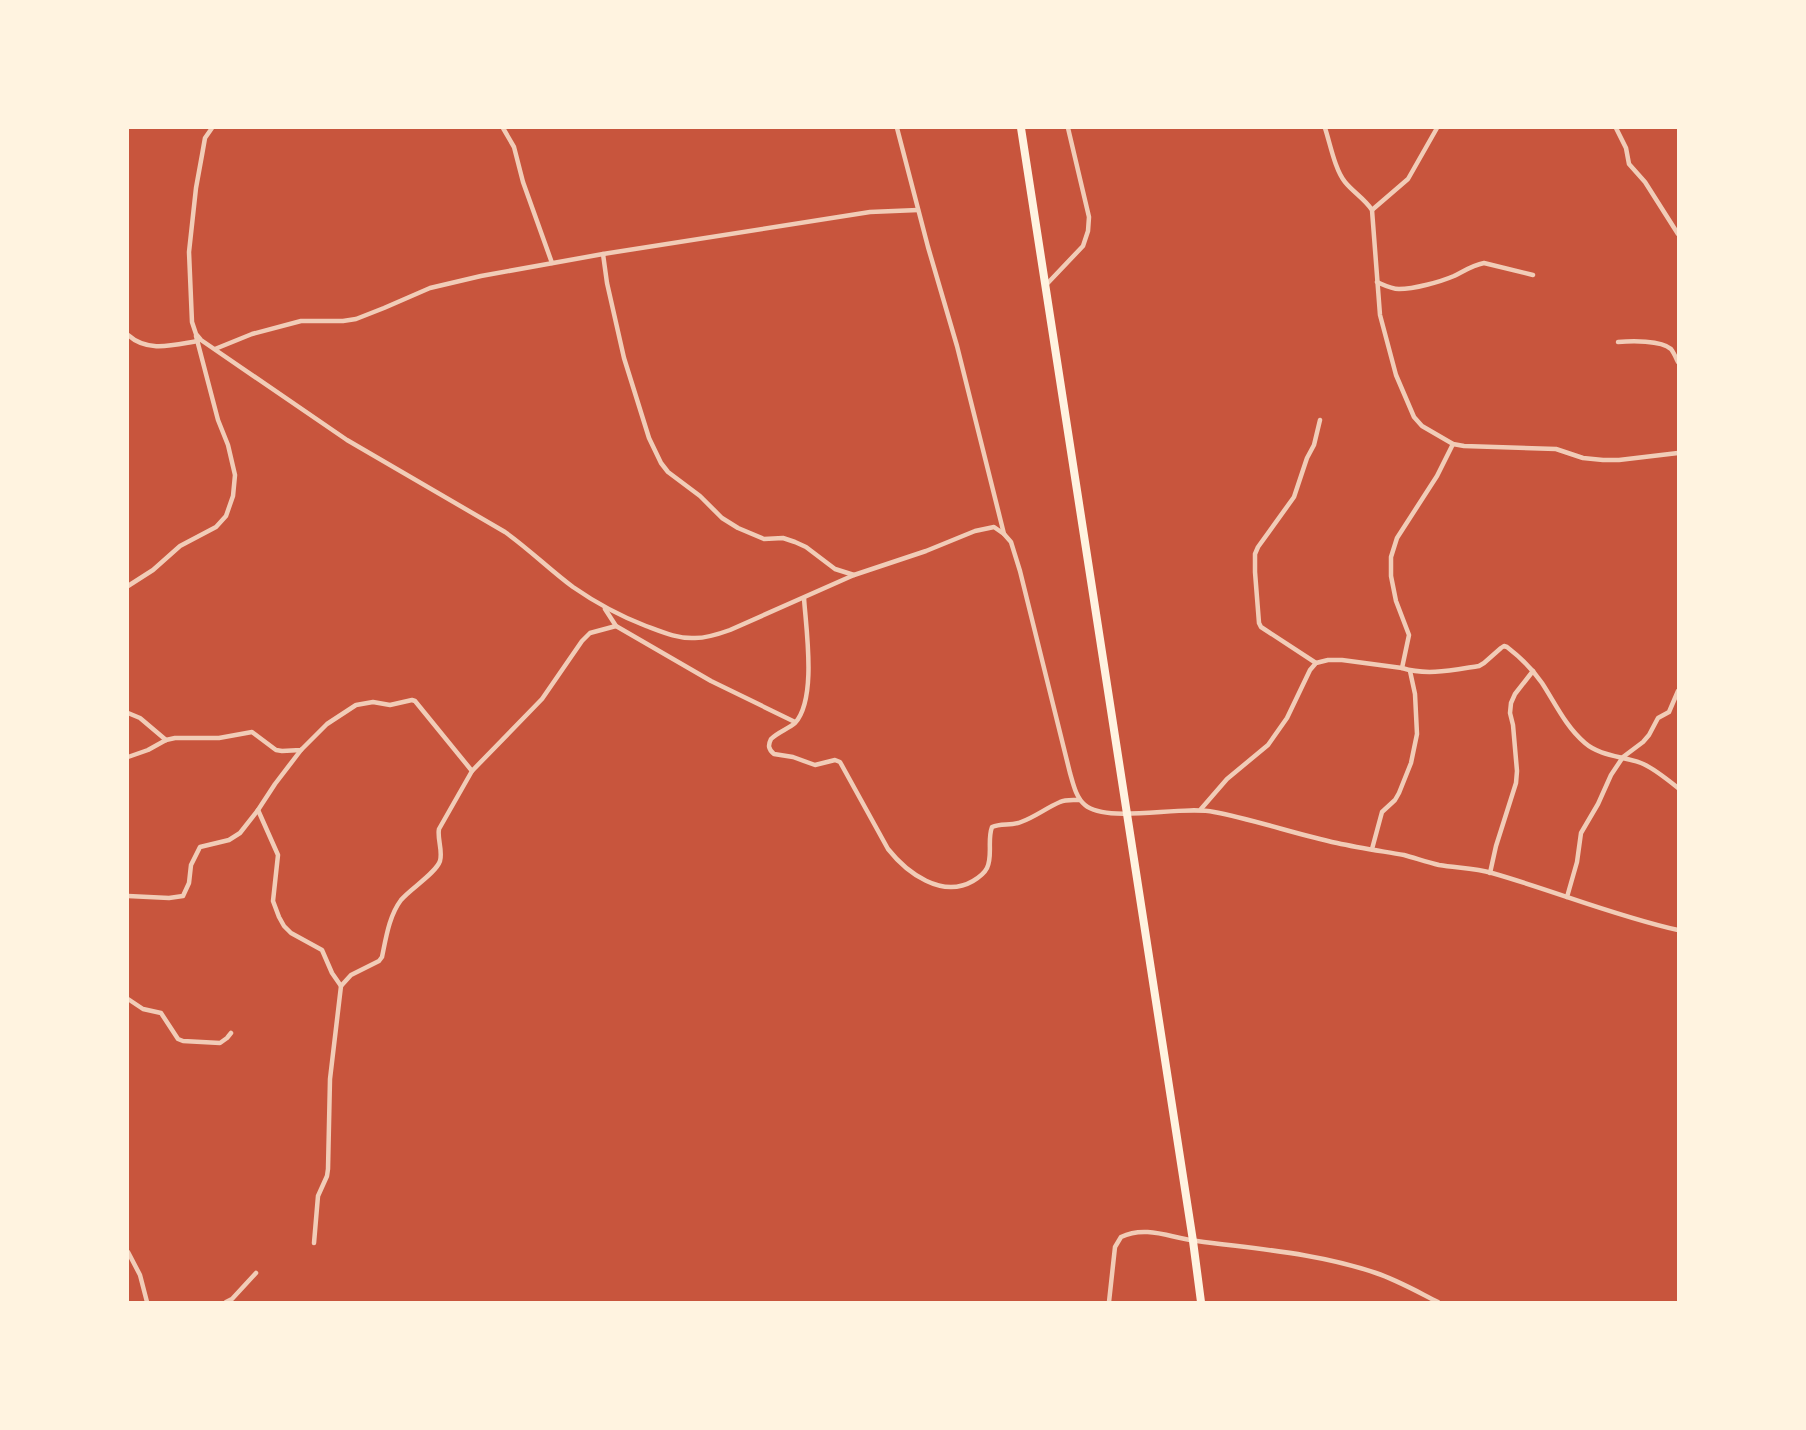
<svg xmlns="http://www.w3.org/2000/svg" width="1806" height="1430" viewBox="0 0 1806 1430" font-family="Overpass,sans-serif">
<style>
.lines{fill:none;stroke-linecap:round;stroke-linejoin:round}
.minor{stroke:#f1ccb7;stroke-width:4.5}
.trunk{stroke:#fff3e0;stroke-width:8}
</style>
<rect width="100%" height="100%" fill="#c8553d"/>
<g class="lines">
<!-- minor -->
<g class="minor">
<path d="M212 128 205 138 202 155 196 188 189 252 192 322 196 334 201 340 347 440 505 532C529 549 550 570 573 587 596 603 620 616 646 626 662 632 678 639 695 638 707 638 719 634 730 630L854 575 926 551 975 531 994 527 1004 534"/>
<path d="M503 128 514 147 523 182 552 263"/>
<path d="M897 128 928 247 957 346 1004 534 1011 542 1020 571 1070 773C1073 783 1076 798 1085 805 1108 824 1181 805 1214 812 1256 820 1295 834 1337 843 1359 848 1381 851 1404 855 1415 858 1427 862 1439 865 1457 868 1475 868 1492 873 1555 891 1615 916 1678 930"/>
<path d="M1325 128C1330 143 1335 170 1345 182 1353 192 1365 199 1372 210L1380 315 1396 375 1414 417 1422 426 1453 444 1464 446 1556 449 1583 458 1603 460H1619L1678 453"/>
<path d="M1616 128 1626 148 1629 164 1645 182 1678 234"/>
<path d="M1372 210 1408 179 1437 128"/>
<path d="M603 254 607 283 624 358 649 438 661 463 668 472 700 496 722 518 738 528 764 539 783 538 795 542 806 547 835 569 854 575"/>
<path d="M1377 282C1384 285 1391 289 1399 289 1414 289 1440 282 1454 276 1464 271 1473 265 1484 263L1533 275"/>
<path d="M1045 286 1083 246 1088 231 1089 217 1068 128"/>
<path d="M128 335C148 353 173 345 198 341"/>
<path d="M1618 342C1631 341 1661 340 1671 349 1674 353 1676 358 1678 362"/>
<path d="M215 349 252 334 301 321H343L356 319 384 308 430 288 481 276 603 254 870 212 918 210"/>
<path d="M128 586 153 570 180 546 216 527 226 516 233 496 235 475 228 445 218 420 196 336"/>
<path d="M804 598C806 629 817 699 795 723 788 729 778 732 771 739 768 745 768 749 774 754L793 757 815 765 835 760 840 762 888 849C907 873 942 899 973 881 978 878 984 874 987 868 993 856 987 840 992 827 1001 823 1011 826 1021 822 1035 817 1046 808 1060 802 1066 799 1073 800 1080 800"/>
<path d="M605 609 616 626 711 681 795 722"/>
<path d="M1316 663 1261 627 1259 623 1255 572V554L1258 547 1294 497 1307 458 1314 445 1320 420"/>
<path d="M1402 668C1427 676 1453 670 1479 666L1484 663 1501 648 1504 646 1507 647C1520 657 1533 670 1542 683 1555 703 1566 727 1585 743 1600 756 1622 756 1641 763 1652 767 1668 780 1678 788"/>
<path d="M128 713 140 718 166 740"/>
<path d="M128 757 148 750 166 740 175 738H219L252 732 276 750 282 751 301 750 327 724 356 705 373 702 390 705 412 700 415 701 472 771"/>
<path d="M1201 809 1227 779 1268 745 1287 718 1310 670 1316 663 1328 660H1342L1402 668 1409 635 1396 601 1391 576V557L1397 538 1437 476 1453 444"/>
<path d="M258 810 278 855 273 901 279 917 284 926 291 933 322 950 332 973 341 986"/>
<path d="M1372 849 1382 812 1395 800 1399 793 1411 763 1417 734 1415 694 1410 671"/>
<path d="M1490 873 1496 846 1516 783 1517 771 1513 725 1510 713 1511 703 1515 694 1533 671"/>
<path d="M128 896 169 898 183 896 189 883 191 865 200 847 229 840 240 833 258 810 275 784 301 750"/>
<path d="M1567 897 1577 862 1581 833 1598 804 1611 775 1623 757 1643 742 1649 735 1658 718 1669 712 1678 691"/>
<path d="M128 999 143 1009 161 1013 178 1039 183 1041 220 1043 227 1038 231 1033"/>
<path d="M314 1243 318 1196 327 1176 328 1169 330 1079 341 986 351 975 379 961 382 957C386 938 389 916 401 900 410 889 436 873 440 861 443 850 437 839 439 829L472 771 542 699 582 641 590 633 616 626"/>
<path d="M128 1252 140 1275 147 1302"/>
<path d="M226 1302 232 1299 256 1273"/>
<path d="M1109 1302 1115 1247 1121 1237C1146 1225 1171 1238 1197 1241 1257 1249 1318 1253 1376 1273 1397 1280 1418 1292 1438 1302"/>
</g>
<!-- trunk -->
<path class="trunk" d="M1021 128 1193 1241 1201 1302"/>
</g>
<!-- border -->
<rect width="1806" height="1430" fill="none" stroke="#fff3e0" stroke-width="258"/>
</svg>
